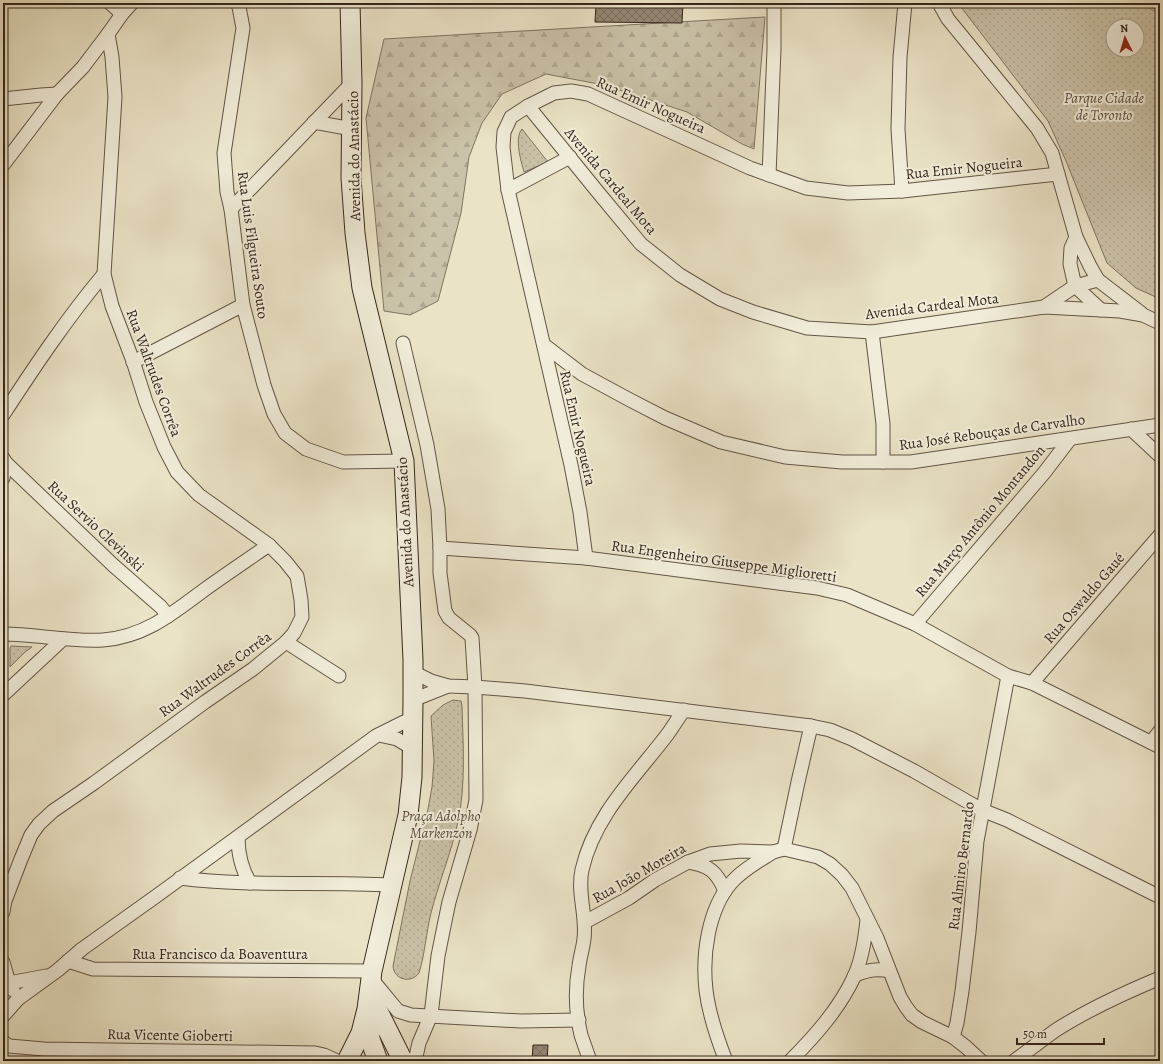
<svg xmlns="http://www.w3.org/2000/svg" width="1163" height="1064" viewBox="0 0 1163 1064" font-family="Alegreya,serif">
<style>
.forest{fill:url(#forest-firs);stroke:#807462}
.park{fill:url(#park-dots);stroke:#807462;fill-rule:evenodd}
.building{fill:url(#building-cross-hatch);stroke:#36261c}
.lines{fill:none;stroke-linecap:round;stroke-linejoin:round}
.street-casing{stroke:#635546;stroke-width:15}
.secondary-casing{stroke:#36261c;stroke-width:21}
.street{stroke:#f1edda;stroke-width:13}
.secondary{stroke:#f1edda;stroke-width:19}
.labels{text-anchor:middle;stroke-width:4;stroke-linejoin:round;paint-order:stroke}
.park-label{font-size:15px;font-style:italic;fill:#5b4d3f;stroke:#f1edda}
.street-label{font-size:15px;fill:#36261c;stroke:#f1edda}
</style>
<defs>
<pattern id="forest-firs" width="22" height="20" patternUnits="userSpaceOnUse"><rect width="22" height="20" fill="#cbc3a9"/><path d="M5 1l3.5 6h-7zM16 11l3.5 6h-7z" fill="#afa791"/></pattern>
<pattern id="park-dots" width="8" height="8" patternUnits="userSpaceOnUse"><rect width="8" height="8" fill="#cbc3a9"/><path d="M2 2h.1M6 6h.1" fill="none" stroke="#afa791" stroke-width="1.8" stroke-linecap="round"/></pattern>
<pattern id="building-cross-hatch" width="8" height="8" patternUnits="userSpaceOnUse"><rect width="8" height="8" fill="#948874"/><path d="M0 0l8 8M0 8l8-8" fill="none" stroke="#7a6f5e"/></pattern>
</defs>
<rect width="100%" height="100%" fill="#eae3c6"/>
<filter id="stains"><feTurbulence type="fractalNoise" baseFrequency=".005" numOctaves="4"/><feColorMatrix values="0 0 0 0 .2 0 0 0 0 .09 0 0 0 0 .02 0 0 0 .5 -.17"/></filter>
<radialGradient id="worn" r=".72"><stop offset=".6" stop-color="#630" stop-opacity="0"/><stop offset="1" stop-color="#630" stop-opacity=".3"/></radialGradient>
<!-- forest -->
<path class="forest" d="M765 17 754 149 742 144 687 112 604 85 546 74 502 94 482 123 469 157 461 213 438 301 410 315 384 311 366 118 384 39Z"/>
<!-- park -->
<g class="park">
<path d="M958 3H1140L1160 14V299L1136 288 1107 263 1066 161 1048 121ZM1113 26H1137V50H1113Z"/>
<path d="M522 129 548 162 524 172C521 161 514 138 522 129Z"/>
<path d="M11 646 32 647 25 652 10 667V648Z"/>
<path d="M453 700 461 701 462 706C463 744 466 784 458 822 451 853 439 882 431 913 426 933 425 954 419 973 411 984 394 980 393 966L410 881 428 809 432 787 434 761 431 716 443 705Z"/>
</g>
<!-- building -->
<g class="building">
<path d="M596 3H683L682 23 595 22Z"/>
<path d="M533 1045H548L547 1061H532Z"/>
</g>
<g class="lines">
<defs>
<g id="street">
<path d="M110 3 122 14"/>
<path d="M237 3 239 7 243 28 224 153 227 192 231 209 243 305 264 385 274 414 285 433 306 449 343 462 404 461"/>
<path d="M939 3 948 19 1037 128 1052 153 1076 237 1090 266 1098 280 1141 313"/>
<path d="M1158 3 1160 4"/>
<path d="M3 99 41 95 57 94"/>
<path d="M528 106 597 191 641 244 680 275 720 299 753 312 807 328 872 332 1044 307 1120 311 1143 315 1160 323"/>
<path d="M314 122 352 129"/>
<path d="M3 165 57 94 83 67 108 34 122 14 132 3"/>
<path d="M769 175 774 49V3"/>
<path d="M508 190 570 157"/>
<path d="M902 191 898 129 900 57 905 3"/>
<path d="M231 209 352 83"/>
<path d="M1076 237 1071 248 1070 264 1075 286 1101 310"/>
<path d="M1044 307 1075 286 1098 280"/>
<path d="M872 332 883 424V462"/>
<path d="M403 343 427 445 438 509 440 548V573L445 611 449 618 470 635 472 638 475 687 476 800 470 830 449 902 444 926 438 956 431 1015 419 1043 415 1061"/>
<path d="M544 345 582 374 630 400 665 418 721 442 785 457 842 462H911L1160 425"/>
<path d="M133 362 243 305"/>
<path d="M3 415C35 366 67 318 104 274L115 97 112 57 108 34"/>
<path d="M1131 429 1160 456"/>
<path d="M3 458 6 463 113 565 161 607 168 616"/>
<path d="M3 478 6 463"/>
<path d="M440 548 586 558 817 588 847 595 915 624 1008 676 1032 683 1160 747"/>
<path d="M586 558 580 512 571 465 508 190 503 147 504 132 511 117 528 106 554 93 571 91 588 94 750 168 806 188 848 193 902 191 1058 174"/>
<path d="M915 624 1044 473 1070 439"/>
<path d="M3 634C36 634 69 642 103 640 144 637 172 614 204 590 225 575 247 560 269 545"/>
<path d="M286 642 339 676"/>
<path d="M413 672 431 681 448 686 475 687 525 691 811 726 830 730 852 739 914 771 982 810 1007 820 1160 897"/>
<path d="M1032 683 1160 535"/>
<path d="M3 695 63 639"/>
<path d="M413 700 448 686"/>
<path d="M379 735 397 739 412 748"/>
<path d="M1151 742 1160 731"/>
<path d="M238 837C238 853 241 868 250 883"/>
<path d="M784 849 798 782 811 726"/>
<path d="M688 862C709 865 717 872 725 891"/>
<path d="M180 878C250 887 321 881 392 885"/>
<path d="M3 912 5 901 21 859 31 835 39 824 53 811 94 783 205 702 253 669 286 642 294 633 302 617 301 600 297 576 285 561 269 545 199 495 177 472 164 447 146 402 133 361 112 306 104 274"/>
<path d="M585 922 629 898 655 880 688 862 710 854 741 851 773 852 784 849 818 857 830 864 842 875 852 888 877 938 900 997 906 1007 912 1015 922 1022 953 1037 966 1047 981 1061"/>
<path d="M68 961 93 969 372 971 375 983 379 988 398 1011 411 1015 521 1021 579 1020"/>
<path d="M3 962 9 983 13 990"/>
<path d="M854 976C866 970 876 968 889 971"/>
<path d="M3 989 9 983 46 976"/>
<path d="M3 1016 18 999 58 970 82 949 155 897 376 736 404 722 413 721"/>
<path d="M953 1037 957 1023 962 991 969 932 977 841 1008 676"/>
<path d="M3 1042 9 1046 44 1049 315 1053 324 1055 337 1061"/>
<path d="M590 1061C587 1052 584 1044 581 1035 576 1014 575 988 579 966 580 957 583 948 584 939 587 916 577 893 582 870 594 816 635 777 667 735 673 727 678 718 684 710"/>
<path d="M726 1061C717 1038 709 1015 706 990 702 955 708 910 731 883 742 870 759 861 773 852"/>
<path d="M790 1061C815 1036 839 1009 854 977 862 960 865 939 867 920"/>
<path d="M1014 1061C1028 1051 1042 1040 1056 1030 1089 1009 1124 993 1160 978"/>
</g>
<g id="secondary">
<path d="M370 990 378 1011 403 1061"/>
<path d="M368 1018 370 1039 378 1061"/>
<path d="M347 1061 361 1033 367 1009 372 971 408 815 412 777 413 700V660L404 461 362 288 355 233 351 178 352 83 350 3"/>
</g>
</defs>
<!-- street casing -->
<use href="#street" class="street-casing"/>
<!-- secondary casing -->
<use href="#secondary" class="secondary-casing"/>
<!-- street -->
<use href="#street" class="street"/>
<!-- secondary -->
<use href="#secondary" class="secondary"/>
</g>
<g class="labels">
<!-- park labels -->
<g class="park-label">
<text x="1104" y="103">Parque Cidade<tspan x="1104" dy="17">de Toronto</tspan></text>
<text x="441" y="821">Praça Adolpho<tspan x="441" dy="17">Markenzon</tspan></text>
</g>
<!-- street labels -->
<g class="street-label">
<text transform="translate(651 105) rotate(24)" y="5">Rua Emir Nogueira</text>
<text transform="translate(354 156) rotate(-91)" y="5">Avenida do Anastácio</text>
<text transform="translate(964 168) rotate(-6)" y="5">Rua Emir Nogueira</text>
<text transform="translate(611 181) rotate(50)" y="5">Avenida Cardeal Mota</text>
<text transform="translate(253 245) rotate(82)" y="5">Rua Luis Filgueira Souto</text>
<text transform="translate(932 306) rotate(-7)" y="5">Avenida Cardeal Mota</text>
<text transform="translate(154 373) rotate(70)" y="5">Rua Waltrudes Corrêa</text>
<text transform="translate(578 428) rotate(77)" y="5">Rua Emir Nogueira</text>
<text transform="translate(992 432) rotate(-8)" y="5">Rua José Rebouças de Carvalho</text>
<text transform="translate(980 521) rotate(-50)" y="5">Rua Março Antônio Montandon</text>
<text transform="translate(405 522) rotate(-93)" y="5">Avenida do Anastácio</text>
<text transform="translate(96 526) rotate(43)" y="5">Rua Servio Clevinski</text>
<text transform="translate(724 561) rotate(8)" y="5">Rua Engenheiro Giuseppe Miglioretti</text>
<text transform="translate(1084 598) rotate(-49)" y="5">Rua Oswaldo Gaué</text>
<text transform="translate(215 674) rotate(-36)" y="5">Rua Waltrudes Corrêa</text>
<text transform="translate(961 866) rotate(-83)" y="5">Rua Almiro Bernardo</text>
<text transform="translate(639 873) rotate(-30)" y="5">Rua João Moreira</text>
<text x="220" y="959">Rua Francisco da Boaventura</text>
<text transform="translate(170 1035) rotate(1)" y="5">Rua Vicente Gioberti</text>
</g>
</g>
<!-- margin -->
<rect width="1163" height="1064" fill="none" stroke="#eae3c6" stroke-width="16"/>
<rect x="4" y="4" width="1155" height="1056" fill="none" stroke="#36261c" stroke-width="2"/>
<rect x="8" y="8" width="1147" height="1048" fill="none" stroke="#36261c"/>
<!-- north arrow -->
<g transform="translate(1125 38) rotate(355)"><circle r="19" fill="#f1edda" stroke="#a69d8e"/>
<path d="M0-3L7 15L0 10L-7 15Z" fill="#8f2418"/>
<text y="-6" font-size="11" font-weight="bold" text-anchor="middle" fill="#36261c">N</text>
</g>
<!-- scale -->
<path d="M1017 1038v6h87v-6" fill="none" stroke="#36261c" stroke-width="2"/>
<text x="1023" y="1038" font-size="12" fill="#36261c" stroke="#f1edda" stroke-width="3" paint-order="stroke">50 m</text>
<rect width="100%" height="100%" filter="url(#stains)"/>
<rect width="100%" height="100%" fill="url(#worn)"/>
</svg>
